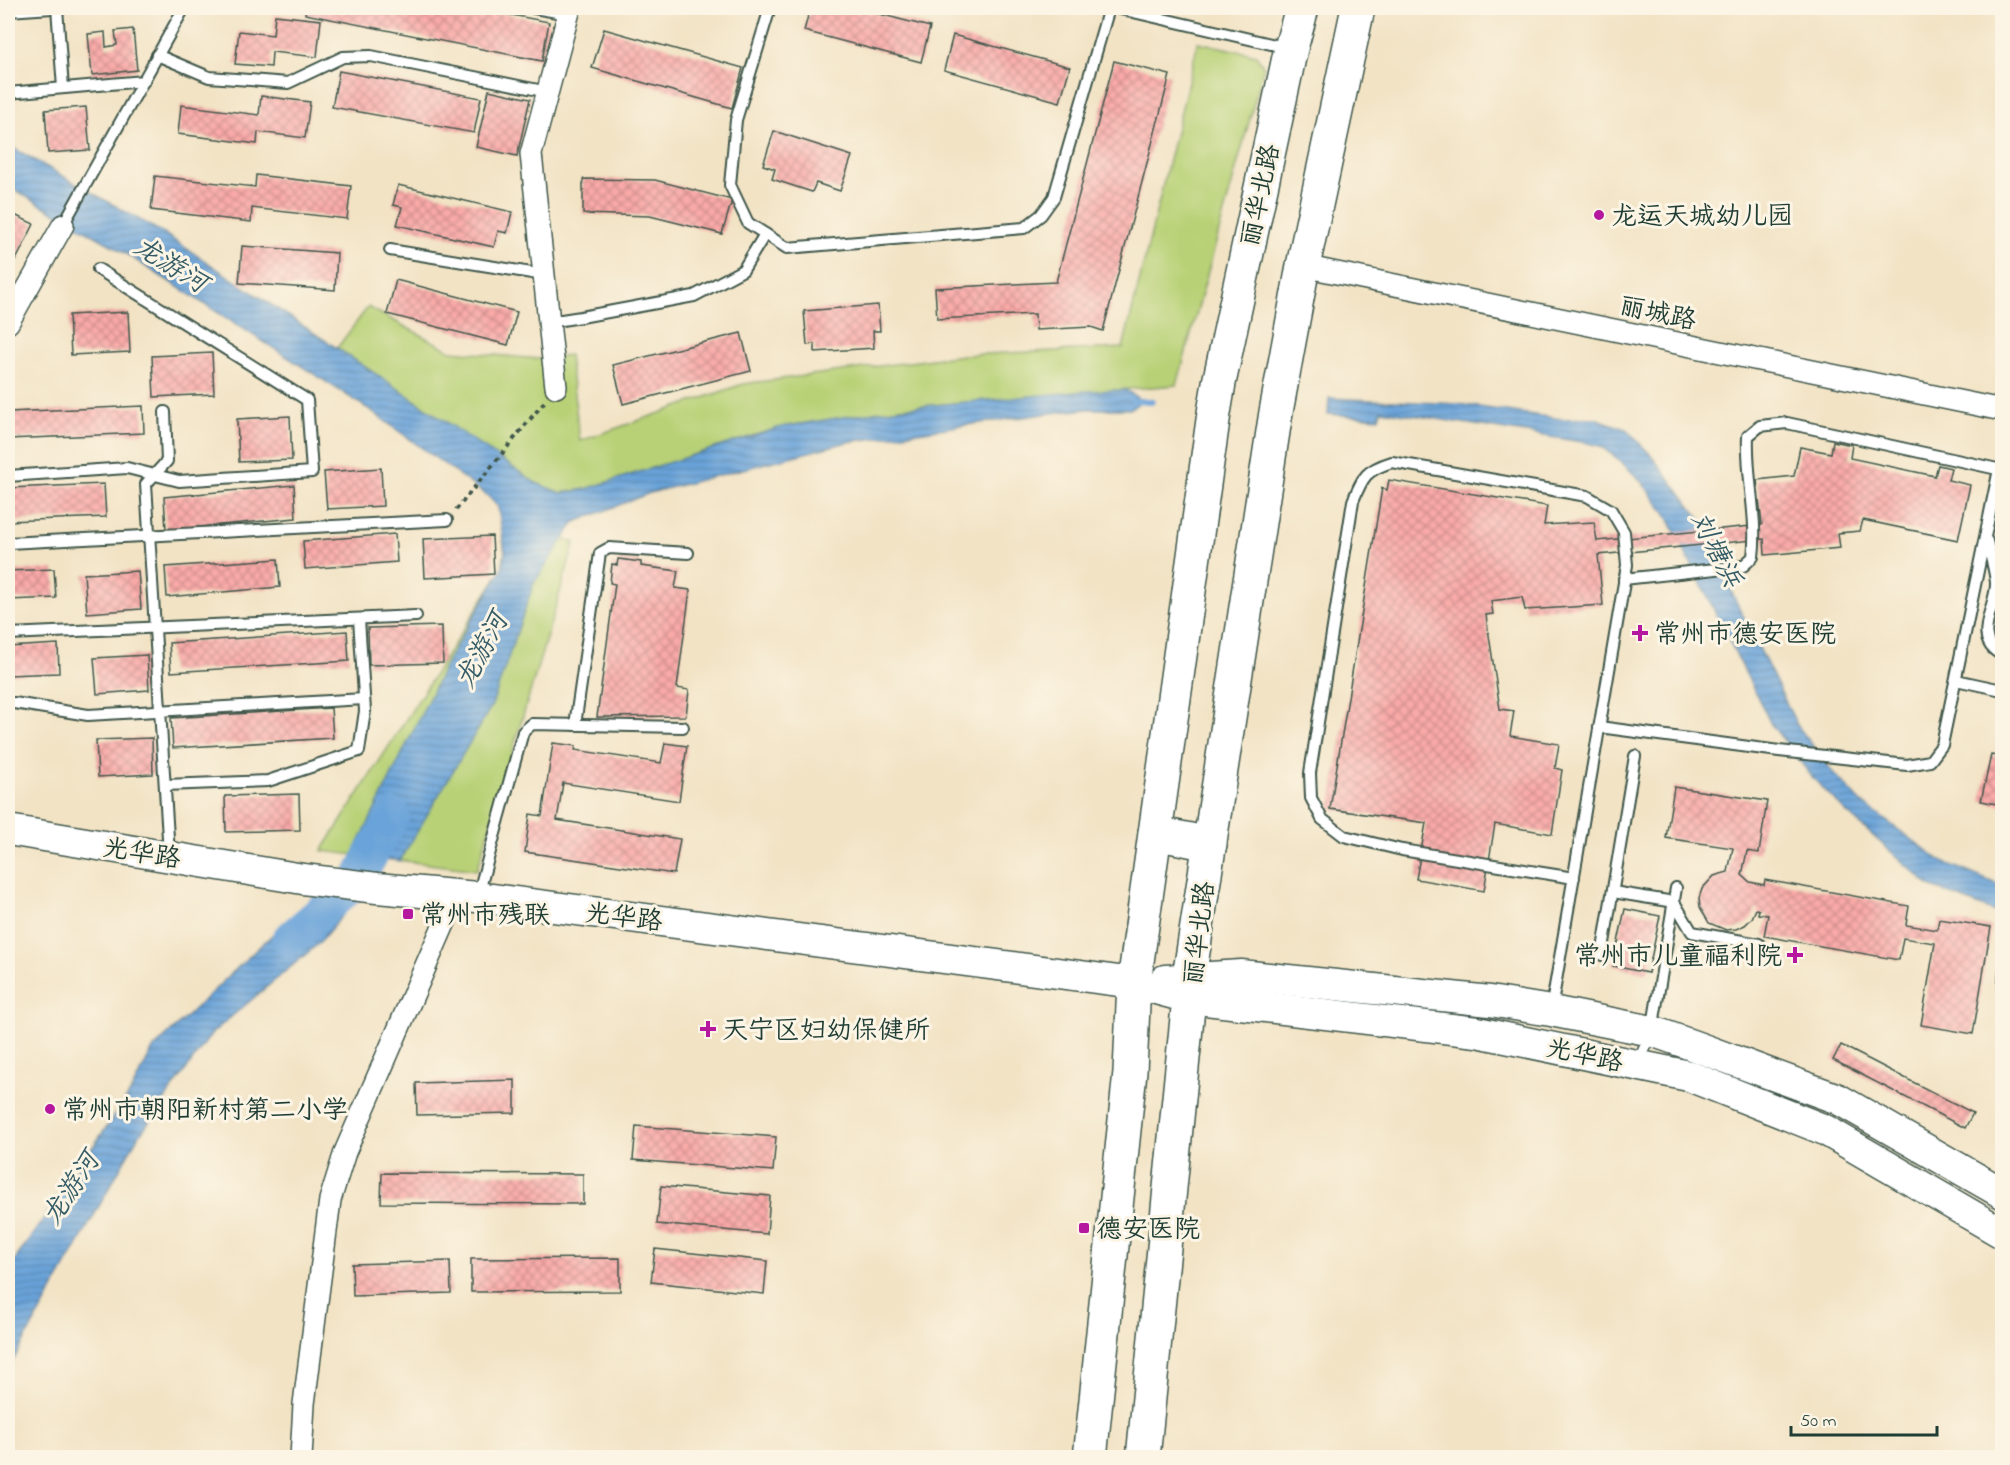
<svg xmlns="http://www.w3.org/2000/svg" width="2010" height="1465" viewBox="0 0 2010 1465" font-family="'Indie Flower','LXGW WenKai TC',sans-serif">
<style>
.park{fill:#b8d176;stroke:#6c8755;stroke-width:1.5}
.water{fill:url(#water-rules);stroke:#447086;stroke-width:1.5}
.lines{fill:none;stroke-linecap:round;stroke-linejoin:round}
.stream{stroke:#69a3d9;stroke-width:6}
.river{stroke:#69a3d9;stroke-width:34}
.building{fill:url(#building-cross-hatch)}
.service-casing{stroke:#3f564a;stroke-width:14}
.minor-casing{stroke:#3f564a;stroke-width:24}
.secondary-casing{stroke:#3f564a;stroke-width:33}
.primary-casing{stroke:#3f564a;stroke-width:36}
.path{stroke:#3f564a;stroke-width:4;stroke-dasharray:4.5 4.5;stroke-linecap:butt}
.service{stroke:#fff;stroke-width:10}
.minor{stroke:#fff;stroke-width:21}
.secondary{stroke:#fff;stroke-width:30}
.primary{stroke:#fff;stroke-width:33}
.poi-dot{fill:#b5179e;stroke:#fcf5e5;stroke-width:2}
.labels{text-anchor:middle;stroke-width:6;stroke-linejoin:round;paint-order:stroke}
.street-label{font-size:26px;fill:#1f3d34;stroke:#fcf5e5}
.poi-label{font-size:26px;fill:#1f3d34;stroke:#fcf5e5;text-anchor:start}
.water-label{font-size:27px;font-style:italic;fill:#355c66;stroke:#fcf5e5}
</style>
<defs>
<pattern id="water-rules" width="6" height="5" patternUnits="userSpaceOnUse" patternTransform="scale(1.5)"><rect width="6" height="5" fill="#69a3d9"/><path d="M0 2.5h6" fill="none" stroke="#5686b1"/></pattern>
<pattern id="building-cross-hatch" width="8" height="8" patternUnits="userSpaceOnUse" patternTransform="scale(1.5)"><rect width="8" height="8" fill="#faaaa9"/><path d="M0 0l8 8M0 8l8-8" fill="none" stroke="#ca8c8a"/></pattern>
</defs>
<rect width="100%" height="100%" fill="#fcf5e5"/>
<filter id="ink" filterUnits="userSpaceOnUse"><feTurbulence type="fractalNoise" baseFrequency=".0167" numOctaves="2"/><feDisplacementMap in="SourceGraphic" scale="12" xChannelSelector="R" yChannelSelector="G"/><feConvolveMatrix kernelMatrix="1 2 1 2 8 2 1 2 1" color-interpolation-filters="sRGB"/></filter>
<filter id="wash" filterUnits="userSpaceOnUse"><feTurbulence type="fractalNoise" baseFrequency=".008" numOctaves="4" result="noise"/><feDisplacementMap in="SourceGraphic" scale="24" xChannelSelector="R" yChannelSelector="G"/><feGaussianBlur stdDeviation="1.35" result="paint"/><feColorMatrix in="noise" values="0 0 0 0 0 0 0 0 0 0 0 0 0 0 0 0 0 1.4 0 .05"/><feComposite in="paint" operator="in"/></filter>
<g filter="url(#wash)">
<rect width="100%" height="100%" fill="#f2e3c5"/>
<!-- park -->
<g class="park">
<path d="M1198 42 1256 55 1264 67 1177 385 900 408 781 427 586 489 561 493 536 484 337 348 368 307 451 351 539 359 569 355 580 441 743 384 963 355 1123 348Z"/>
<path d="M501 525 575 542 477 870 322 851 502 569 505 552Z"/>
</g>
<!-- water -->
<g class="water">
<path d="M8 145 163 233 388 382 536 483 561 493 586 489 781 427 900 408 1086 391 1126 390 1142 401 1130 409H1088L1051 413 848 442 650 493 575 522 534 583 492 705 400 861 353 855 447 661 502 569 505 552 498 507 489 497 367 408 120 250 8 186Z"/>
<path d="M1329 398 1458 404 1562 419 1595 418 1626 429 1649 453 1702 521 1734 597 1797 725 1832 771 1862 803 1943 862 2002 886V907H1999L1997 913 1930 886 1846 812 1813 778 1771 724 1666 514 1641 481 1619 460 1600 446 1588 443 1381 410 1379 418 1328 414Z"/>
<path d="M303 907 347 910 318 944 212 1033 136 1140 8 1370V1270L130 1093 153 1049 259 947Z"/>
</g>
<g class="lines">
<!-- stream -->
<path class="stream" d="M1134 401H1152"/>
<!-- river -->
<path class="river" d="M288 940 357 881 393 815"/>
</g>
<g id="blocks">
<!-- building -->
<g class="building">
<path d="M306 8H474L549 22 542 61 305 14Z"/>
<path d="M810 8H856L930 27 921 62 804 31Z"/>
<path d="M275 15 321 20 317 57 272 52 271 67 235 64 239 31 273 35Z"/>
<path d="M133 29 137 70 92 75 88 34 105 32 106 47 117 45 115 31Z"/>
<path d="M604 29 743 68 732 108 592 68Z"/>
<path d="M953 35 1070 67 1060 102 944 70Z"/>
<path d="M1114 61 1170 75 1103 331 1091 327 1036 330 1035 314 937 319 935 288 1056 282Z"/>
<path d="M339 71 481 98 474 133 332 107Z"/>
<path d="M489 90 530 99 517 156 476 147Z"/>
<path d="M261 96 310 102 305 138 258 132 257 144 178 134 181 105 259 115Z"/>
<path d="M86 107 90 150 48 153 45 110Z"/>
<path d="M774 131 852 156 840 191 816 183 812 192 772 179 775 169 763 165Z"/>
<path d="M256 175 351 186 347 219 252 208 251 222 151 210 155 176 255 187Z"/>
<path d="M583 179 655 180 732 200 722 234 650 216 583 214Z"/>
<path d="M398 185 512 212 507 233 498 231 494 247 397 225 402 207 393 205Z"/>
<path d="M8 212 34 224 16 260 8 256Z"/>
<path d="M242 246 337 253 335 290 239 283Z"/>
<path d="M396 280 517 312 508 345 387 314Z"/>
<path d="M878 305 880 331H873L874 348 815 352V344L807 345 804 311Z"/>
<path d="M128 312 130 352 71 355 69 315Z"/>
<path d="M741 333 751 371 623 404 613 365Z"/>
<path d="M212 353 214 394 154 397 152 356Z"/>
<path d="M143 406 144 433 8 439V412Z"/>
<path d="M290 416 292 460 239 462 237 419Z"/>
<path d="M1833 441 1852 445 1850 458 1935 476 1938 465 1951 468 1948 480 1970 485 1958 540 1863 520 1860 531 1838 533 1840 548 1765 555 1764 539 1598 555 1603 605 1525 610 1522 597 1491 601 1493 614 1486 615 1500 709 1514 711 1510 736 1559 744 1555 768 1562 770 1552 834 1495 824 1484 891 1416 879 1426 823 1330 809 1382 488 1387 490 1389 480 1547 506 1544 525 1594 522 1597 541 1762 525 1757 480 1794 476 1800 447 1831 453Z"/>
<path d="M381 468 383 506 327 509 324 472Z"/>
<path d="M104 484 106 517 8 521V488Z"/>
<path d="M294 485 296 518 166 530 164 497Z"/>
<path d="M395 534 397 562 305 569 303 541Z"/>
<path d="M492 536 494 574 425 578 423 539Z"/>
<path d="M278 559 280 587 167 597 165 567Z"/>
<path d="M618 559 641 562V566L678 571 675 588 690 590 677 688 689 690 686 716 597 717 615 584 610 583 612 564 617 565Z"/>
<path d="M54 569 56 598 8 600V571Z"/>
<path d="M138 571 141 609 87 613 84 574Z"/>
<path d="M442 626 443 663 369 665 368 628Z"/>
<path d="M347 631 349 661 171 672 169 643Z"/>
<path d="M58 644 59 673 8 675V647Z"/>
<path d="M147 655 149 690 97 694 94 658Z"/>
<path d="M331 708 333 738 173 748 171 718Z"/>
<path d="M152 738 153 774 98 777 96 740Z"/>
<path d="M553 743 576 746 575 750 661 763 665 743 687 746 679 801 563 783 557 820 680 839 674 874 525 852 530 814 542 816Z"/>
<path d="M1991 755 2002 757V805L1981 801Z"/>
<path d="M1674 787 1767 801 1759 853 1747 851 1742 875 1750 882 1764 885 1765 880 1909 906 1906 925 1937 930 1939 919 1991 927 1973 1034 1921 1025 1935 943 1903 938 1899 960 1764 936 1768 915 1758 914 1759 910 1756 909 1752 918 1745 925 1736 929 1726 930 1709 923 1700 907 1699 898 1702 889 1714 876 1728 872 1733 848 1666 838Z"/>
<path d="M299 794 300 830 226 832 225 796Z"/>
<path d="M1625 909 1660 916 1648 973 1613 966Z"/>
<path d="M2000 943H2002V999H1997Z"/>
<path d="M1841 1045 1973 1113 1965 1128 1833 1060Z"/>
<path d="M515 1080V1113L417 1115 416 1083Z"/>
<path d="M2001 1105H2002V1132L1997 1131Z"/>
<path d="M636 1126 776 1137 773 1171 633 1160Z"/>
<path d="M382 1173 583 1174V1204L381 1203Z"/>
<path d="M661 1186 770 1196 767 1234 657 1224Z"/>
<path d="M655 1249 767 1261 764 1294 651 1282Z"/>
<path d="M620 1258V1291L471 1292V1259Z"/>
<path d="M450 1261 451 1293 353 1296 352 1264Z"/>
</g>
</g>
</g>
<g filter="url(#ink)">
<use href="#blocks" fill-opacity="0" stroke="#3f564a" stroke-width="1.5"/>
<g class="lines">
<defs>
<g id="service">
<path d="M57 8 63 88"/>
<path d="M534 8 569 14"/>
<path d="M770 8 736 120 730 185 748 223 787 248 1024 228 1041 215 1054 197 1109 8"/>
<path d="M1116 8 1288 48"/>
<path d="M8 11 52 8"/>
<path d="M157 55 209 77 288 83 343 57 371 56 548 92"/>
<path d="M8 93 144 81"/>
<path d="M63 225 184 8"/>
<path d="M390 250 544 275"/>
<path d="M549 322 581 317 694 296 743 270 765 234"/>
<path d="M165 412 167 461 146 484 169 854"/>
<path d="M8 476 127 468 179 481 312 472 307 400 98 269"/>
<path d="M1987 541C1990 555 1995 569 1996 583 1997 606 1970 639 2002 655"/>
<path d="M8 543 447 520"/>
<path d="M1624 579 1743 566 1753 557C1758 517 1746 477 1748 436L1760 426 1787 423 2002 470"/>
<path d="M8 634 416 616"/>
<path d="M1956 680 2002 690"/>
<path d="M14 703 88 715 364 699"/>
<path d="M575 725 600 553 609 548 688 553"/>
<path d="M1599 727 1779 751 1907 765 1930 761 1942 745 1999 469"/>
<path d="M165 785 268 781 359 751 365 711 359 619"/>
<path d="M1613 892 1674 902 1692 932 1759 944"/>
<path d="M478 895 523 732 532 724 683 727"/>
<path d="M1602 955 1635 756"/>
<path d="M1551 1010 1627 565 1624 532 1611 510 1587 496 1392 462C1366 470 1363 476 1353 501L1310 773 1311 798 1322 819 1344 836 1402 850 1574 878"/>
<path d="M1638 1062 1652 1031 1676 888"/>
</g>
<g id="minor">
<path d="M1303 266 2002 410"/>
<path d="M8 323 63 225"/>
<path d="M556 387 531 154 570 8"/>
<path d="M301 1458 304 1404 330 1200 345 1152 457 894"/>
</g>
<g id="secondary">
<path d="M8 830 303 879 377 888 477 897 1134 983 1189 998 1477 1032 1689 1076 1825 1130 2002 1233"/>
<path d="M1165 980 1241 975 1490 1001 1551 1011 1652 1031 1700 1048 1838 1099 2002 1193"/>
</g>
<g id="primary">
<path d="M1155 833 1210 844"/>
<path d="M1090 1458 1130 1072 1134 983 1214 413 1219 383 1291 48 1302 8"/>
<path d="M1143 1458 1189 998V978L1276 412 1303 266 1358 8"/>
</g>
</defs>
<!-- service casing -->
<use href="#service" class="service-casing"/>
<!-- minor casing -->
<use href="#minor" class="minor-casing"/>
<!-- secondary casing -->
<use href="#secondary" class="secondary-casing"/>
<!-- primary casing -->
<use href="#primary" class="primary-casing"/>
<!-- path -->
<path class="path" d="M456 510 545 401"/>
<!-- service -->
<use href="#service" class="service"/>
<!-- minor -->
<use href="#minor" class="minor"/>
<!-- secondary -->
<use href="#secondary" class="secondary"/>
<!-- primary -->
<use href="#primary" class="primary"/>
</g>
</g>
<!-- markers -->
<g class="poi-dot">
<circle cx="1599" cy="215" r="6"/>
<path d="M1637 624h6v6h6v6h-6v6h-6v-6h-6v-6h6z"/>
<rect x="402" y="908" width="12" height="12" rx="3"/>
<path d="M1792 946h6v6h6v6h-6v6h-6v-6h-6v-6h6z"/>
<path d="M705 1020h6v6h6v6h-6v6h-6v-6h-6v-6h6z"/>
<circle cx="50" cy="1109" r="6"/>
<rect x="1078" y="1222" width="12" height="12" rx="3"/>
</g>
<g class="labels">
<!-- street labels -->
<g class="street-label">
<text transform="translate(1259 195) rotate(-78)" y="9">丽华北路</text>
<text transform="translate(1658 312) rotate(12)" y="9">丽城路</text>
<text transform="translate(142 852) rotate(9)" y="9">光华路</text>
<text transform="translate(624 916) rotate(7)" y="9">光华路</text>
<text transform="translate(1198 933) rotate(-83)" y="9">丽华北路</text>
<text transform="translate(1585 1054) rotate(12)" y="9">光华路</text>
</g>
<!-- poi labels -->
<g class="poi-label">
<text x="1611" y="224">龙运天城幼儿园</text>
<text x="1654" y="642">常州市德安医院</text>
<text x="420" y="923">常州市残联</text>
<text x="1782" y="964" text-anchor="end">常州市儿童福利院</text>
<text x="722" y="1038">天宁区妇幼保健所</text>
<text x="62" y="1118">常州市朝阳新村第二小学</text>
<text x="1096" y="1237">德安医院</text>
</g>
<!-- water labels -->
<g class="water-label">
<text transform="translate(171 264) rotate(32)" y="9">龙游河</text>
<text transform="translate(1717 549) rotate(63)" y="9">刘塘浜</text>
<text transform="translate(481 650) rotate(-62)" y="9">龙游河</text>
<text transform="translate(70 1188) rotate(-57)" y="9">龙游河</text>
</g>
</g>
<!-- margin -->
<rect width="2010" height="1465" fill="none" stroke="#fcf5e5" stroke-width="30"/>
<!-- scale -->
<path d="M1791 1426v9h146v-9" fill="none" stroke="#1f3d34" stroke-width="3"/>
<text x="1800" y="1426" font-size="18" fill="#1f3d34" stroke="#fcf5e5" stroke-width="4.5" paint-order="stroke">50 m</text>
</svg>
